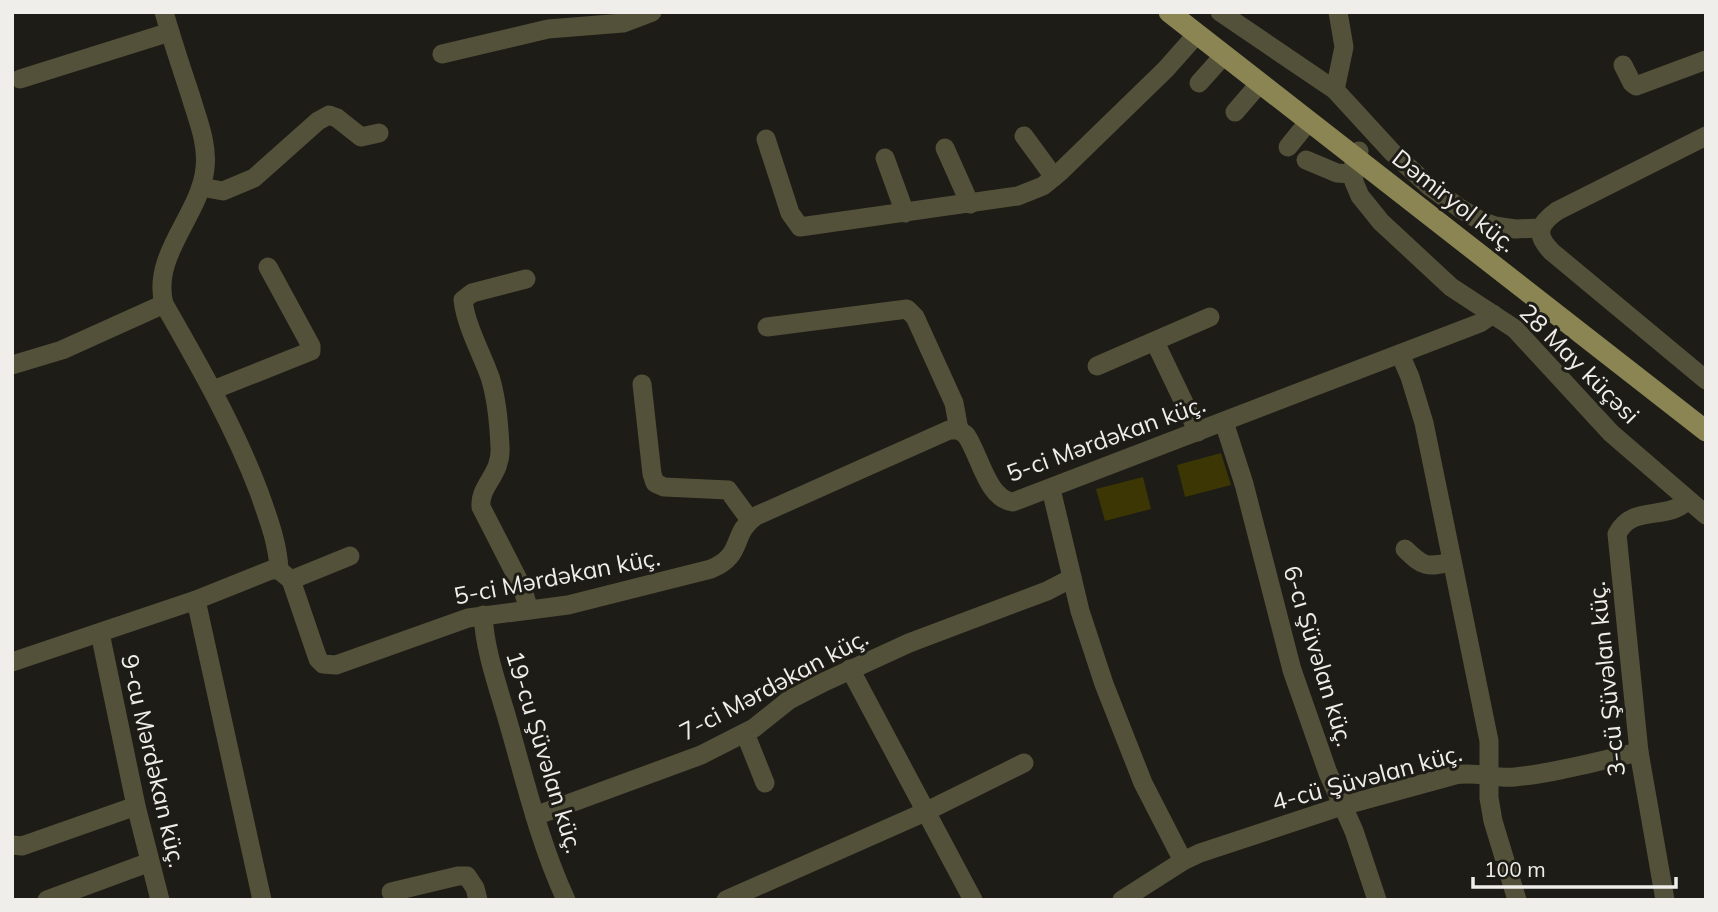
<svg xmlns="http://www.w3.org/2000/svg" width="1718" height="912" viewBox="0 0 1718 912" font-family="Mulish,sans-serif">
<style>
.building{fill:#3b3604}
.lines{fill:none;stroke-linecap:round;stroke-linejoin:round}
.minor{stroke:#535139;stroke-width:19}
.major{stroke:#8a8553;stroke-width:21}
.labels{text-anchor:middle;stroke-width:6;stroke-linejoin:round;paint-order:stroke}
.street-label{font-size:24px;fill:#efeeea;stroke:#1d1c16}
</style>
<rect width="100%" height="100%" fill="#1d1c16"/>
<!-- building -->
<g class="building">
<path d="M1221 453 1231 485 1185 497 1177 465Z"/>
<path d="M1143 477 1151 509 1105 521 1096 489Z"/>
</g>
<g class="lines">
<!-- minor -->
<g class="minor">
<path d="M164 12C172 40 181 67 190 94 197 118 208 143 205 168 201 214 151 255 164 304 199 365 234 426 259 492 268 518 278 543 279 570"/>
<path d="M1220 12 1335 90 1392 152 1429 186 1461 209 1481 221 1495 226 1515 229 1540 228"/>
<path d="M442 54 548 29 623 23 652 12"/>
<path d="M1623 65 1632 83 1636 86 1706 60"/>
<path d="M20 79 170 32"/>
<path d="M1199 83 1224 55"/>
<path d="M1335 90 1344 47 1338 12"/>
<path d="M1235 112 1260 83"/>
<path d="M1024 136 1054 177"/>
<path d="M1706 136 1557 211C1539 224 1534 234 1552 252L1706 380"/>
<path d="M766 139 790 213 800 227 1018 196 1043 186 1060 172 1166 69 1197 34"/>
<path d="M1288 147 1309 121"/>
<path d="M945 148 970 204"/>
<path d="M1359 151 1353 167 1354 182 1360 196 1381 222 1451 287 1515 329 1611 433 1706 515"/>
<path d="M885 158 905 213"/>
<path d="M1306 160 1337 173 1352 174"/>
<path d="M201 187 223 191 254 178 318 121 329 115 337 118 361 137 379 133"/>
<path d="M526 279 472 293 463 300C466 326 481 352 490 377 497 399 499 424 500 447 502 475 479 485 481 507L522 587 529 610"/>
<path d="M767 327 907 309 915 317 954 403 959 430"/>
<path d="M1155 342 1198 432"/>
<path d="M1400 354 1410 377 1424 423 1489 741V798L1493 821 1517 900"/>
<path d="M12 365 62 350 164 304"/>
<path d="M1097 366 1210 317"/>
<path d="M642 384 652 474 655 483 664 487 728 490 750 520"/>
<path d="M213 390 311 351V346L268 267"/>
<path d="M1224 422 1244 484 1292 670 1328 773 1354 831 1377 900"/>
<path d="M1051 489 1080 611 1104 684 1143 783 1183 861"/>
<path d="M1405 549C1424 568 1427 567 1452 562"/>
<path d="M291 580 350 556"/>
<path d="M196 600 262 900"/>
<path d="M483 615C485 653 499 689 509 725 526 784 540 844 566 900"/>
<path d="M100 633 136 806 160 900"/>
<path d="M12 662 196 600 271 570H279L291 580 318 659 323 664 336 665 468 618 568 605 711 569C745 555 730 534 756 516L949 430H959L966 435C980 455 987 499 1013 502L1480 323 1493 314"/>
<path d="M850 669 973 900"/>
<path d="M745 733 765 783"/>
<path d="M535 816 701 755 754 728 789 700 824 682 909 643 1047 591 1072 578"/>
<path d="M12 845 22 846 136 806"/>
<path d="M391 892 458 876H467L475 888 478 900"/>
<path d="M47 900 150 862"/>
<path d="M726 900 925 812 1024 763"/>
<path d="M1122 900 1183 861 1200 853 1342 806 1455 775C1476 771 1494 779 1515 777 1556 773 1598 761 1639 752"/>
<path d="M1665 900 1639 752 1617 534C1633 503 1667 522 1688 500"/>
</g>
<!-- major -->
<path class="major" d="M1169 12 1706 431"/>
</g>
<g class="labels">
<!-- street labels -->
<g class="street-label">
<text transform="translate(1454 201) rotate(38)" y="8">Dəmiryol küç.</text>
<text transform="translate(1579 364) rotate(45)" y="8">28 May küçəsi</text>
<text transform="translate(1106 439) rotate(-20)" y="8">5-ci Mərdəkan küç.</text>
<text transform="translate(557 577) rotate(-11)" y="8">5-ci Mərdəkan küç.</text>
<text transform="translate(1318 656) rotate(73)" y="8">6-cı Şüvəlan küç.</text>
<text transform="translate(1607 679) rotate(-96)" y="8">3-cü Şüvəlan küç.</text>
<text transform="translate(774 685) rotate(-28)" y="8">7-ci Mərdəkan küç.</text>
<text transform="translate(544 752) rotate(73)" y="8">19-cu Şüvəlan küç.</text>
<text transform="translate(153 761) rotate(77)" y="8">9-cu Mərdəkan küç.</text>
<text transform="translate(1367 778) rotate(-15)" y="8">4-cü Şüvəlan küç.</text>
</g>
</g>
<!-- border -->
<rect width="1718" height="912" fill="none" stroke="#efeeea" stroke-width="28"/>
<!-- scale -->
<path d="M1473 877v10h203v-10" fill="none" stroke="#efeeea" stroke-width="3.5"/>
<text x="1484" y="877" font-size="21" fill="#efeeea" stroke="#1d1c16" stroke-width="5" paint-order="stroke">100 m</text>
</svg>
